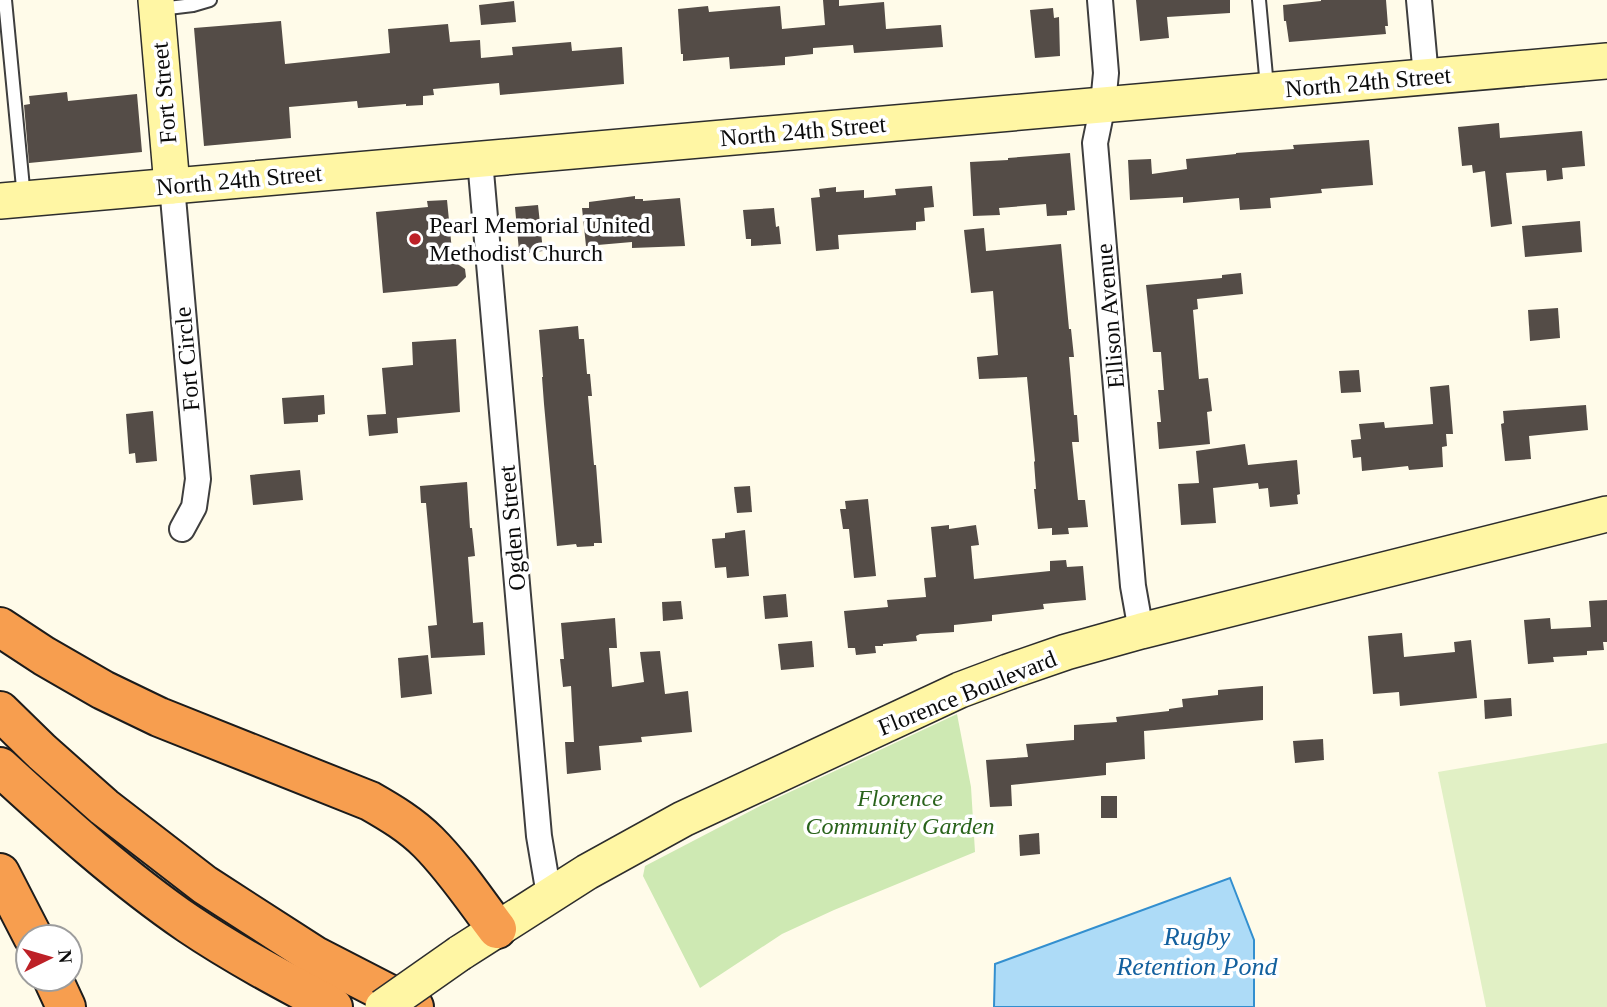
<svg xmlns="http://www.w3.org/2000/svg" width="1607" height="1007" viewBox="0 0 1607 1007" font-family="Georgia,serif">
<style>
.green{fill:#cee9b3}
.pitch{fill:#e1f0c5}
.water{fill:#addbf7;stroke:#338fcf;stroke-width:2}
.building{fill:#544c47}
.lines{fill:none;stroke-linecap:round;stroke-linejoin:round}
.lane-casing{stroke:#3e3e3e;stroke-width:16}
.street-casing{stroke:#3e3e3e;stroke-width:28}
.secondary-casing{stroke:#2d2d2d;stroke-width:38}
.highway-casing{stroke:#1c1c1c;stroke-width:42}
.lane{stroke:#fff;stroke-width:12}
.street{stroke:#fff;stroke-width:24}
.secondary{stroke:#fff6a4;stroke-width:35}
.highway{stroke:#f79e4f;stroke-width:38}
.secondary-bridge-casing{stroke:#2d2d2d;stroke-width:38;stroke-linecap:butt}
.secondary-bridge{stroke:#fff6a4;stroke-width:35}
.poi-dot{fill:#bd2127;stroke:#fff;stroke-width:2.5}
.labels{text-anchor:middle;stroke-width:7;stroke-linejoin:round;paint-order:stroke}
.street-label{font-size:24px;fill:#0b0b0b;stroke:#fff}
.poi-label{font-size:24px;fill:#0b0b0b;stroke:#fff;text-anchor:start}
.park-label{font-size:24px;font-style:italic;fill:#29631b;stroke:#fff}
.water-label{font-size:26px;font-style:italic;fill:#13609e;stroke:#fff}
</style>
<rect width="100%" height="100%" fill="#fffbe9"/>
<!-- green -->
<path class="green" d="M957 714 971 787 975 852 834 910 782 934 700 988 643 876 645 866 762 805Z"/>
<!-- pitch -->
<path class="pitch" d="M1607 743V1007H1486L1438 772Z"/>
<!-- water -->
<path class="water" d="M1230 878 1254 940V1007H994L995 964Z"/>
<!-- building -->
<g class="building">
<path d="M823 0H839V6L884 2 886 29 941 25 943 47 854 53 853 45 813 48V54L785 57V65L730 69 729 57 683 61V54H681L678 9 708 6 709 12 780 6 782 29 825 25Z"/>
<path d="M1136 0H1230V13L1167 17 1169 38 1140 41Z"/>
<path d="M1321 0H1386L1388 26H1385L1386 34 1289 42 1286 21H1284L1283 5 1321 1Z"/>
<path d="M514 1 516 22 481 25 479 5Z"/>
<path d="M1053 8 1054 18 1059 17 1060 56 1035 58 1030 10Z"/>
<path d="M281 21 285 64 390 53 388 29 448 24 450 42 480 40 481 58 513 55 512 47 571 42 572 51 622 47 624 84 500 95 499 83 433 89 434 95 423 96V105L406 106V104L358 108 357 101 289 107 291 138 204 146 194 28Z"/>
<path d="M67 92 68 101 137 94 142 152 29 163 24 105 30 104 29 96Z"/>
<path d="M1499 123 1500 138 1582 131 1585 166 1562 168 1563 179 1547 181 1546 170 1506 173 1512 224 1491 227 1485 171 1473 173 1472 165 1462 166 1458 127Z"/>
<path d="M1369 140 1373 185 1321 189 1322 193 1270 198 1271 208 1240 210 1239 198 1183 203V197L1130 200 1128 160 1151 159 1152 174 1187 169 1186 159 1236 154V153L1294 149 1293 145Z"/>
<path d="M1070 153 1075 210 1067 211V215L1047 216 1046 204 999 208 1000 215 973 216 970 162 1008 160V158Z"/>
<path d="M932 186 934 207 924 208 925 221 916 222V230L838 235 839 249 816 251 811 198 820 197 819 189 836 187V192L864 190V198L896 195 895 189Z"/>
<path d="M635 196V199H643V201L680 198 685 246 632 248V242L586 246 582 208H589V202Z"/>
<path d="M447 200 453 261 465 269 466 277 457 286 383 293 376 212 428 207 427 201Z"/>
<path d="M538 205 543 251 527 253 526 250 519 251 515 207Z"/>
<path d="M774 208 776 227 779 226 781 244 751 246V239H746L743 210Z"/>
<path d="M1580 221 1582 252 1525 257 1522 226Z"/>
<path d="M984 228 986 251 1061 244 1069 329H1071L1074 357H1069L1074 415H1077L1079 442H1072L1078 500H1085L1088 527 1068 528 1069 534 1052 535V528L1038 529 1034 489H1036L1034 462 1035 461 1027 377 979 379 977 357 998 355 993 291 971 293 964 230Z"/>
<path d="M1241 273 1243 294 1197 299 1198 309 1193 310 1199 379 1208 378 1212 411 1207 412 1210 444 1159 449 1157 422H1161L1158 390H1164L1161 352H1153L1146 285 1222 278V275Z"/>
<path d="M1558 308 1560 338 1530 341 1528 310Z"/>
<path d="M578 326 579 339H584L587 374H590L592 396H588L594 465H596L602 543H594V546L577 547 576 544 557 546 544 404 542 377H543L539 330Z"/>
<path d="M456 339 460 412 397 418 398 433 369 436 367 415 386 414 382 368 413 365 412 342Z"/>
<path d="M1359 370 1361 392 1341 393 1339 371Z"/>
<path d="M1449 385 1453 434H1446L1447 446 1442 447 1443 467 1409 470 1408 466 1362 471 1361 457 1353 458 1351 440 1361 439 1359 424 1384 422 1385 428 1433 424 1430 387Z"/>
<path d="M324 395 325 414 318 415V422L284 424 282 398Z"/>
<path d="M1586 405 1588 430 1529 436 1531 459 1505 461 1501 424 1504 423 1503 411Z"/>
<path d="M153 411 157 461 136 463 135 453 129 454 126 414Z"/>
<path d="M1245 444 1248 465 1297 460 1300 494 1297 495 1298 504 1270 507 1268 488 1259 489 1258 483 1213 488 1216 523 1181 525 1178 484 1199 483 1196 451Z"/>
<path d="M300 470 303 500 253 505 250 475Z"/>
<path d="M467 482 470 528H472L475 556 468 557 473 623 483 622 485 655 431 658 428 626 437 625 426 503H421L420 486Z"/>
<path d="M750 486 752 512 737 513 734 487Z"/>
<path d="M868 499 876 576 854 578 849 529H843L840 509H846L845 501Z"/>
<path d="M949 525V529L976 525 979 545 971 546 974 579 1050 571V561L1066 560 1067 567 1083 566 1086 600 1043 604 1044 609 992 615V621L954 625V632L920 634 916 636 917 641 883 644V646H875L876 653 856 655 855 648H848L844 611 888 607 887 600 926 597 924 578 936 577 931 527Z"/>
<path d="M745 530 749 576 727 578 726 567 715 568 712 539 725 538V533Z"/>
<path d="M786 594 788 617 765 619 763 596Z"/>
<path d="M1607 600V642H1603L1604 650 1587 651V655L1553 657 1554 662 1528 664 1524 620 1550 618 1551 629 1591 627 1589 601Z"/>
<path d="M681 601 683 619 663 621 662 602Z"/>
<path d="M615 618 617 648H609L612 687 644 682 640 652 660 651 665 694 688 691 692 732 641 737 642 742 599 746 601 770 567 774 565 742H574L571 686 563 687 560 659H564L561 623Z"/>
<path d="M1402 633 1404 657 1455 652 1454 642 1471 640 1477 698 1400 706 1399 692 1373 694 1368 636Z"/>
<path d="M812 641 814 667 781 670 778 644Z"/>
<path d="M428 655 432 694 401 698 398 658Z"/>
<path d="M1263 686V720L1144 731 1145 759 1106 763V775L1011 785 1012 806 990 807 986 760 1028 757 1026 744 1074 740V725L1117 722 1116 717 1169 711V709L1183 707 1182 699 1218 695V690Z"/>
<path d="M1511 698 1512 716 1485 719 1484 700Z"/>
<path d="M1323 739 1324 760 1295 763 1293 741Z"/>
<rect x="1101" y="796" width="16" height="22"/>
<path d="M1039 833 1040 854 1020 856 1019 835Z"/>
</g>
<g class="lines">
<defs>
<g id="lane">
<path d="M5 0 24 198"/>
<path d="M1259 0 1267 87"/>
<path d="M160 9 193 5 210 0"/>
</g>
<g id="street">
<path d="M1100 0 1106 73 1103 104 1095 143 1133 586 1141 631"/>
<path d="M1419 0 1426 77"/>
<path d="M480 160 539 836 549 895"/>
<path d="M172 186 198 479 194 507 182 529"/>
</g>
<g id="secondary">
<path d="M156 0 172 186"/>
<path d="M0 201 1607 61"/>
<path d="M460 953 587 872 683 819 960 690 1008 672 1066 652 1141 631 1607 514"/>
</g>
<g id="highway">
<path d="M0 627 44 656 103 690 159 717 370 801C391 813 411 825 428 842 454 868 475 900 497 929"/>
<path d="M0 711 42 752 104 807 205 885 315 956 414 1007"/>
<path d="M0 767C60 822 122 878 189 924 235 955 284 981 333 1007"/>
<path d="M0 873 33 937"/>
<path d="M53 979 66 1007"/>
</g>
</defs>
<!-- lane casing -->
<use href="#lane" class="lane-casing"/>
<!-- street casing -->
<use href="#street" class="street-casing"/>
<!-- secondary casing -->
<use href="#secondary" class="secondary-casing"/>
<!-- highway casing -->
<use href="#highway" class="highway-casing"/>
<!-- lane -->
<use href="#lane" class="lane"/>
<!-- street -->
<use href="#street" class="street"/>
<!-- secondary -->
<use href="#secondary" class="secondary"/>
<!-- highway -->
<use href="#highway" class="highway"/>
<defs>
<path id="secondary-bridge" d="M383 1007 460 953"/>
</defs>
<!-- secondary-bridge casing -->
<use href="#secondary-bridge" class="secondary-bridge-casing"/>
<!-- secondary-bridge -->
<use href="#secondary-bridge" class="secondary-bridge"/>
</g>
<!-- markers -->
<circle class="poi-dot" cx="415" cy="239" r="7"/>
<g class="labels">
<!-- street labels -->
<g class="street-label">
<text transform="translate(1368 82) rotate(-5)" y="8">North 24th Street</text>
<text transform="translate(164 93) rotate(-95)" y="8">Fort Street</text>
<text transform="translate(803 131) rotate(-5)" y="8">North 24th Street</text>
<text transform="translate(239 180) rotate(-5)" y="8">North 24th Street</text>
<text transform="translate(1110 316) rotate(-95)" y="8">Ellison Avenue</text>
<text transform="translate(187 359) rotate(-95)" y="8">Fort Circle</text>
<text transform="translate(512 528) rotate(-95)" y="8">Ogden Street</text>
<text transform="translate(967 693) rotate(-22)" y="8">Florence Boulevard</text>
</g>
<!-- poi labels -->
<g class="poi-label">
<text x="429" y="233">Pearl Memorial United<tspan x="429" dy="28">Methodist Church</tspan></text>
</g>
<!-- park labels -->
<g class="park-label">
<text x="900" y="806">Florence<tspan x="900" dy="28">Community Garden</tspan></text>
</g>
<!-- water labels -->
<g class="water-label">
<text x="1197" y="945">Rugby<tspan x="1197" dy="30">Retention Pond</tspan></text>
</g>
</g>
<!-- north arrow -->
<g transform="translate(49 958) rotate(85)"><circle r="33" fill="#ffffff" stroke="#9d9d9d" stroke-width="2"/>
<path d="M0-5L12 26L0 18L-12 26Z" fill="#bd2127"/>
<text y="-10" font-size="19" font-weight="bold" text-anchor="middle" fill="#0b0b0b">N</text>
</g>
</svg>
